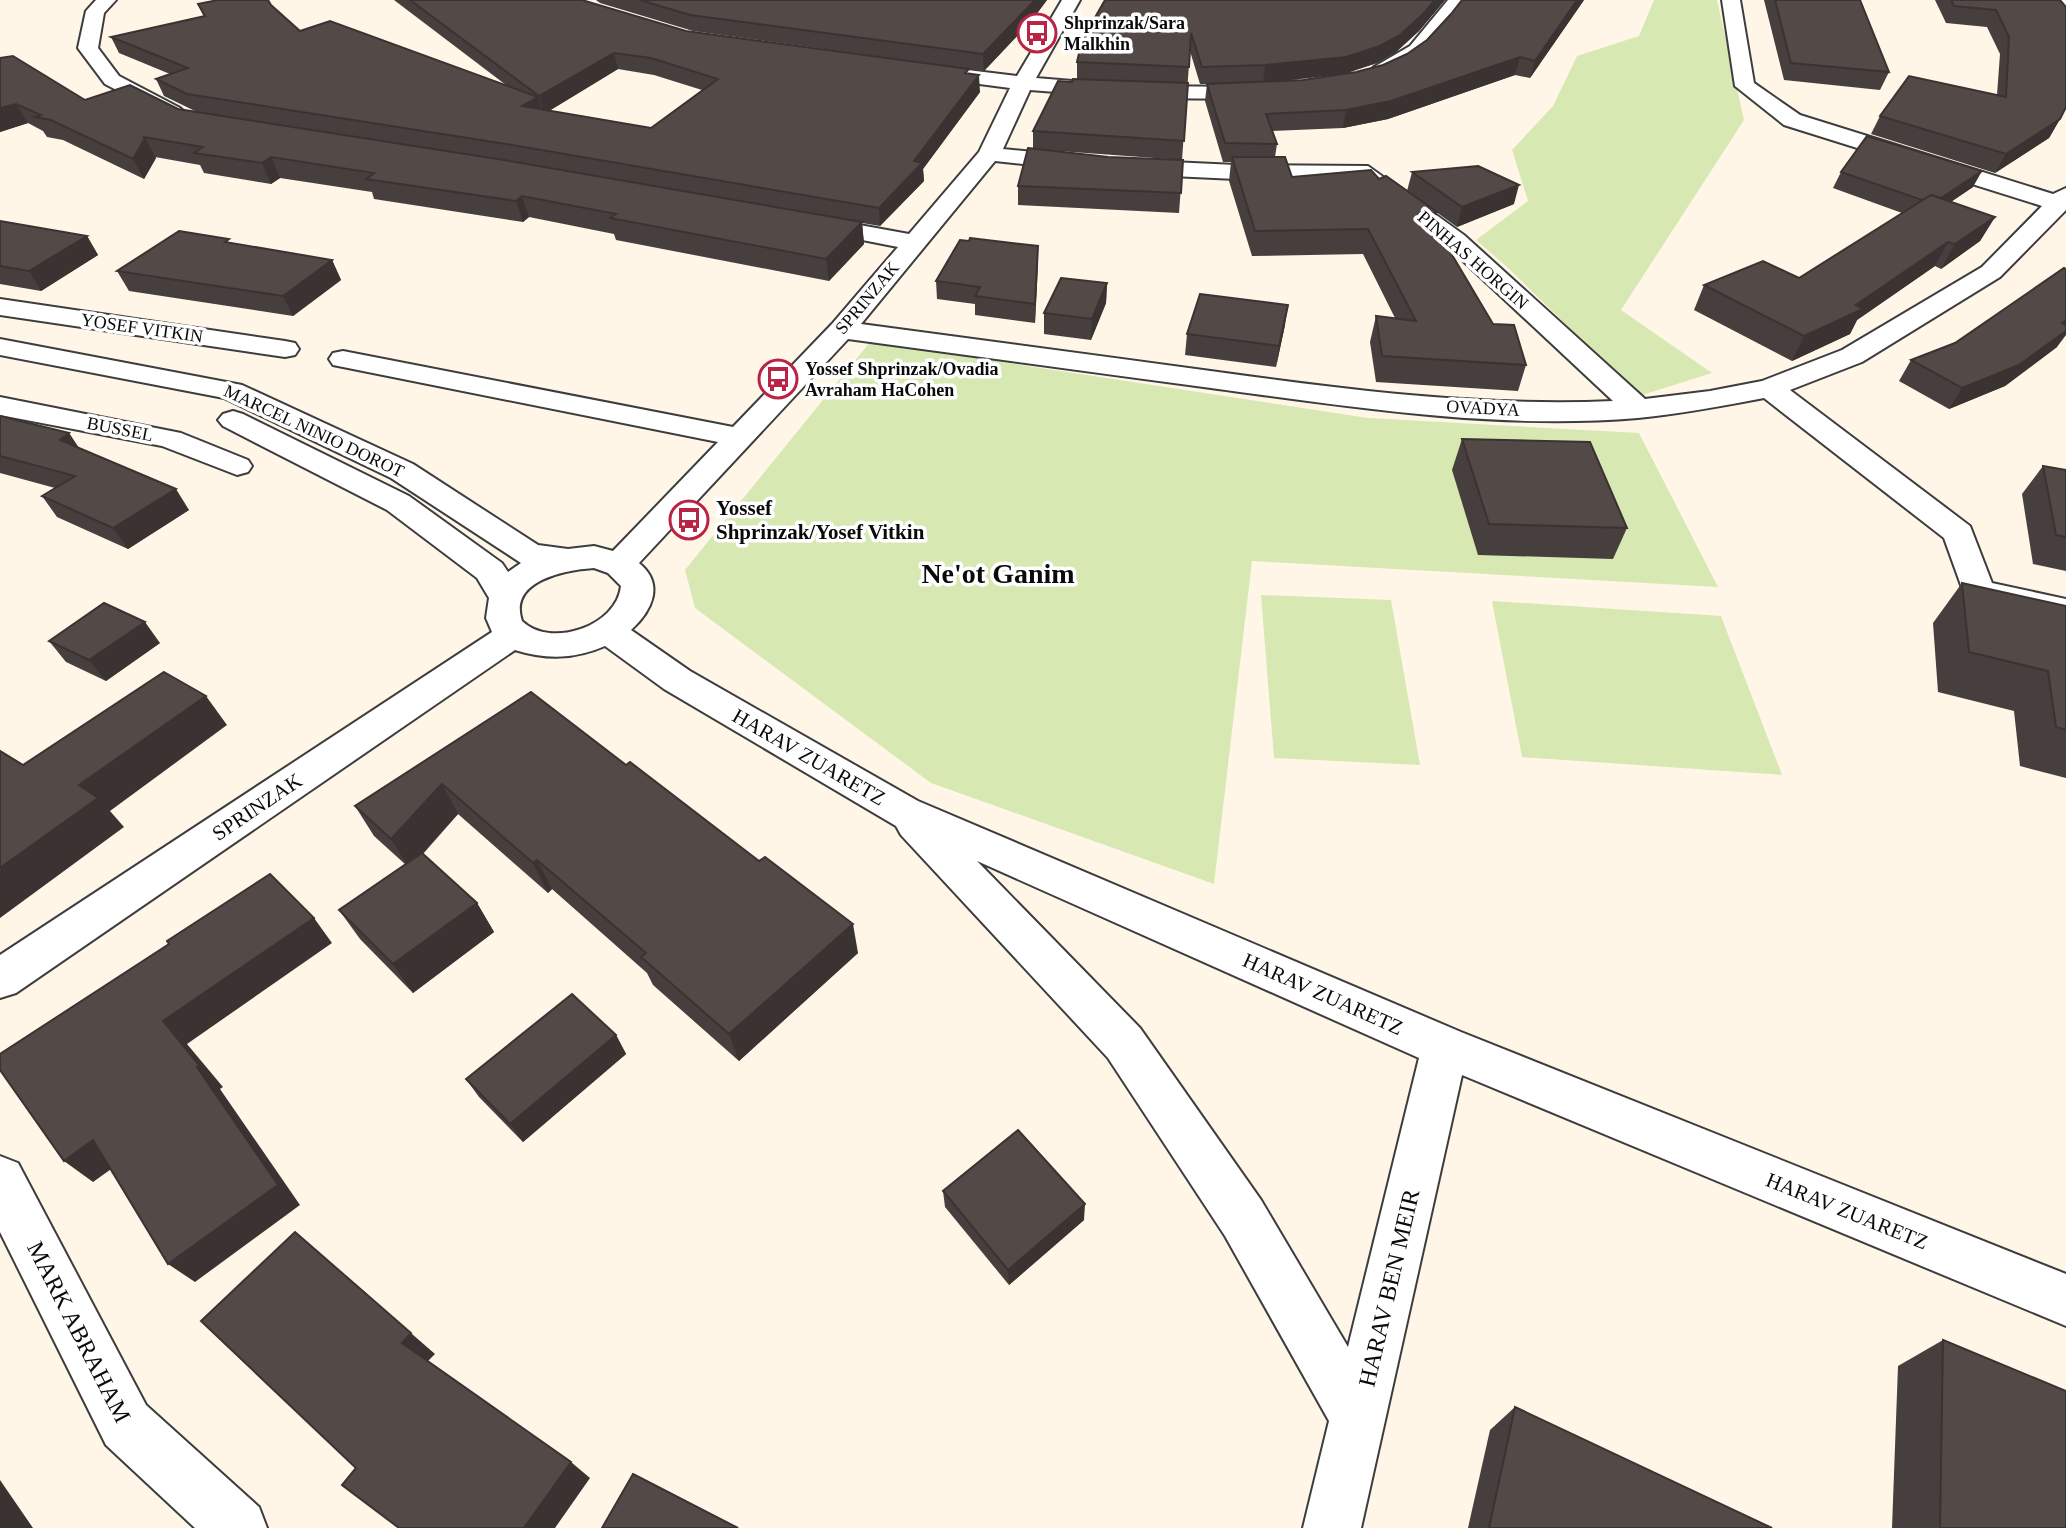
<svg xmlns="http://www.w3.org/2000/svg" width="2066" height="1528" viewBox="0 0 2066 1528" font-family="Georgia,serif">
<style>
.green{fill:#d8e8b3}
.lines{fill:none;stroke-linecap:round;stroke-linejoin:round}
.minor-casing{stroke:#3d3d3d;stroke-width:4}
.minor{fill:#fff;fill-rule:evenodd}
.wall{fill:#473f3d;fill-rule:evenodd}
.shaded-wall{fill:#3a3332}
.building{fill:#534947;stroke:#3a3332;stroke-width:2}
.labels{text-anchor:middle;stroke-width:7;stroke-linejoin:round;paint-order:stroke}
.far-poi-label{font-size:18px;font-weight:bold;fill:#0a0a0a;stroke:#fff;text-anchor:start}
.far-street-label{font-size:18px;fill:#0a0a0a;stroke:#fff}
.poi-label{font-size:21px;font-weight:bold;fill:#0a0a0a;stroke:#fff;text-anchor:start}
.street-label{font-size:21px;fill:#0a0a0a;stroke:#fff}
.near-street-label{font-size:24px;fill:#0a0a0a;stroke:#fff}
.district-label{font-size:28px;font-weight:bold;fill:#0a0a0a;stroke:#fff}
</style>
<rect width="100%" height="100%" fill="#fff6e8"/>
<!-- green -->
<g class="green">
<path d="M1654 0H1717L1744 120 1621 310 1712 373 1639 396 1506 266 1476 240 1528 201 1512 150 1553 106 1577 56 1639 36Z"/>
<path d="M870 342 1368 418 1639 433 1718 587 1252 561 1214 884 931 783 695 608 685 570Z"/>
<path d="M1261 595 1391 600 1420 765 1274 758Z"/>
<path d="M1492 601 1721 616 1782 775 1522 757Z"/>
</g>
<g class="lines">
<defs>
<g id="minor">
<path d="M96 0H116L104 13 98 48 119 76 180 108 184 112 180 116H166L105 84 78 48 86 11Z"/>
<path d="M1062 0H1080L1036 78 1133 86 1257 87 1264 89 1267 93 1264 97 1257 99 1133 98 1030 90 1003 149 1107 159 1236 165 1368 166 1464 235 1645 399 1710 391 1762 381 1842 350 1982 267 2042 206 1784 125 1735 86 1722 0H1740L1754 83 1800 115 2053 194 2066 188V210L2000 277 1862 362 1790 390 1970 526 1992 583 2066 599V623L1966 599 1944 538 1764 398C1722 406 1680 414 1638 418 1496 430 1351 407 1211 388 1090 372 969 355 848 339L639 563C665 584 652 611 631 630L690 671 918 801 1461 1032 2066 1274V1326L1462 1075 1361 1528H1303L1329 1421 1225 1236 1108 1058 901 835 896 826 664 689 605 646C575 659 547 660 515 650L16 993 0 998V955L492 632 486 618 489 598 477 578 387 510 223 426 218 420 223 414 233 411 243 414 409 496 502 563 508 572 521 563 391 478 224 398 0 355V339L242 385 413 464 538 545 568 549 594 546 613 551 718 442 333 365 329 359 333 353 343 351 733 427 832 324 898 247 801 228 798 223 801 218 810 216 909 234 979 152 1010 88 926 77 919 75 916 71 919 67 926 65 1017 76ZM995 161 1107 173 1236 179 1355 178 1446 245 1613 401C1481 407 1349 390 1218 372 1099 356 980 340 861 324ZM594 568 608 573 621 586C617 626 551 649 522 621 508 580 566 570 594 568ZM977 861 1419 1058 1348 1347 1261 1200 1140 1028Z"/>
<path d="M1448 0H1467C1450 24 1407 83 1374 75L1371 71 1374 67 1410 46Z"/>
<path d="M0 299 285 341 295 343 299 349 295 355 285 357 0 315Z"/>
<path d="M0 397 181 433 248 460 252 466 248 472 237 475 162 446 0 415Z"/>
<path d="M0 1156 18 1163 146 1405 259 1507 267 1528H195L106 1445 0 1232Z"/>
</g>
</defs>
<!-- minor casing -->
<use href="#minor" class="minor-casing"/>
<!-- minor -->
<use href="#minor" class="minor"/>
</g>
<!-- wall -->
<g class="wall">
<path d="M394 0H582L686 31 969 74 980 92 923 169 924 181 880 226 862 223 864 244 829 281 616 240 614 234 529 217 523 222 374 199 372 192 280 178 271 184 204 173 200 165 155 157 156 158 144 179 63 140 47 137 43 131 28 123 0 132V58L85 100 178 109 195 111 164 96 156 79 170 74 119 53 111 37 204 17 198 4 271 5 300 31 506 85ZM618 69 654 75 702 90 651 128 549 111Z"/>
<path d="M596 0H1047L1032 20 984 71 693 31 600 3Z"/>
<path d="M1105 0H1445L1419 31 1396 52 1377 63 1344 74 1356 72 1383 65 1584 0 1530 78 1515 75 1388 119 1343 128 1272 131 1277 144 1275 157 1292 177 1379 179 1437 212 1434 225 1493 324 1526 365 1518 391 1376 382 1370 342 1376 316 1395 318 1363 254 1252 256 1229 181 1231 162H1223L1205 101 1207 84H1200L1190 51 1182 160 1045 150 1108 157 1183 160 1179 213 1018 205V186L1033 149V131L1072 82 1077 79V62ZM1343 74 1303 80 1281 81Z"/>
<path d="M1764 0H1860L1889 72 1880 90 1784 80Z"/>
<path d="M1935 0H2060V119L2049 138 1995 173 1871 134 1880 116 1997 95 2000 54 1987 27 1946 23Z"/>
<path d="M1412 172 1514 204 1457 227 1407 191Z"/>
<path d="M1841 172 1973 187 1951 202 1995 217 1980 241 1941 269 1935 266 1857 320 1850 334 1792 361 1694 310 1704 285 1799 278 1902 213 1833 188Z"/>
<path d="M0 221 87 236 98 255 41 291 0 284Z"/>
<path d="M1038 246 1035 323 975 315V304L937 299 936 281Z"/>
<path d="M332 260 341 280 293 316 129 291 117 271Z"/>
<path d="M1107 283 1106 303 1091 340 1044 334V313Z"/>
<path d="M1285 325 1276 367 1185 355 1187 334Z"/>
<path d="M1955 343 2057 347 2005 386 1949 409 1899 381 1911 360Z"/>
<path d="M0 416 69 433 78 447 189 510 128 549 57 517 42 496 55 488 0 473Z"/>
<path d="M1462 439 1627 528 1613 559 1478 555 1452 470Z"/>
<path d="M2043 466 2066 470V571L2033 564 2022 494Z"/>
<path d="M1962 583 2066 606V778L2020 766 2014 711 1938 692 1933 623Z"/>
<path d="M49 641 160 643 106 681 66 662Z"/>
<path d="M531 692 858 953 739 1061 653 985 647 973 552 889 548 893 458 814 423 854 477 903 494 932 413 993 360 939 339 910 406 865 374 836 355 806Z"/>
<path d="M616 1035 626 1054 523 1142 479 1097 466 1079Z"/>
<path d="M943 1191 1084 1220 1009 1285 945 1207Z"/>
<path d="M1943 1340 2066 1528H1892L1898 1366Z"/>
<path d="M1515 1407 1772 1528H1468L1490 1430Z"/>
</g>
<!-- shaded-wall -->
<g class="shaded-wall">
<path d="M1035 0H1047L1032 20 984 71 983 54Z"/>
<path d="M1435 0H1445L1419 31 1396 52 1377 63 1343 74 1263 83 1265 65Z"/>
<path d="M1577 0H1584L1530 78 1535 61Z"/>
<path d="M614 53 618 69 544 114 539 96Z"/>
<path d="M1520 57 1515 75 1388 119 1343 128 1346 110Z"/>
<path d="M979 75 980 92 923 169 924 181 880 226 879 208Z"/>
<path d="M538 97 543 114 522 106Z"/>
<path d="M16 104 28 123 0 132V108Z"/>
<path d="M2060 119 2049 138 1995 173 2006 154Z"/>
<path d="M145 138 156 158 144 179 133 159Z"/>
<path d="M271 157 280 178 271 184 262 163Z"/>
<path d="M1982 171 1973 187 1923 220 1932 204Z"/>
<path d="M1519 185 1514 204 1457 227 1462 207Z"/>
<path d="M522 196 529 217 523 222 516 201Z"/>
<path d="M1437 212 1431 237 1429 216Z"/>
<path d="M1995 217 1980 241 1941 269 1955 244Z"/>
<path d="M862 222 864 244 829 281 826 259Z"/>
<path d="M87 236 98 255 41 291 29 271Z"/>
<path d="M1948 242 1935 266 1857 320 1850 334 1792 361 1804 336 1856 305Z"/>
<path d="M1038 246V264L1035 323V304Z"/>
<path d="M332 260 341 280 293 316 283 296Z"/>
<path d="M1107 283 1106 303 1091 340 1092 319Z"/>
<path d="M1288 305 1285 325 1276 367 1279 346Z"/>
<path d="M2066 320V335L2057 347 2005 386 1949 409 1962 388Z"/>
<path d="M69 433 83 454 60 440Z"/>
<path d="M176 489 189 510 128 549 113 528Z"/>
<path d="M145 622 160 643 106 681 89 660Z"/>
<path d="M206 696 227 725 110 811 124 827 0 918V868L79 785Z"/>
<path d="M442 784 458 814 409 868 391 839Z"/>
<path d="M537 860 552 889 548 893 533 863Z"/>
<path d="M477 903 494 932 413 993 393 964Z"/>
<path d="M314 918 332 943 187 1044 223 1087 220 1089 300 1205 195 1282 168 1264 197 1067 163 1021Z"/>
<path d="M853 924 858 953 739 1061 729 1034Z"/>
<path d="M616 1035 626 1054 523 1142 510 1124Z"/>
<path d="M93 1140 121 1162 93 1182 64 1161Z"/>
<path d="M1085 1204 1084 1220 1009 1285 1008 1270Z"/>
<path d="M295 1232 435 1354 426 1363 402 1343Z"/>
<path d="M571 1462 590 1478 555 1528H524Z"/>
<path d="M0 1480 33 1528H0Z"/>
</g>
<!-- building -->
<g class="building">
<path d="M218 0H268L271 5 300 31 330 21 538 97 522 106 651 128 718 79 651 58 614 53 539 96 410 0H582L686 31 969 69 965 73 979 75 914 161 922 163 879 208 506 144 187 94 156 79 188 68 111 37 205 16 198 4Z"/>
<path d="M640 0H1035L983 54 690 15Z"/>
<path d="M1105 0H1435L1423 14 1400 35 1380 46 1346 57 1265 65 1202 67 1191 33 1189 67 1077 62 1082 40Z"/>
<path d="M1462 0H1577L1535 61 1520 57 1391 101 1346 110 1266 114 1277 144 1225 143 1207 84 1303 80 1356 72 1383 65 1407 54 1427 40 1451 14Z"/>
<path d="M1775 0H1860L1889 72 1791 63Z"/>
<path d="M1951 0H2060L2066 7V107L2060 119 2006 154 1880 116 1909 76 2006 97 2009 37 1996 10 1954 6Z"/>
<path d="M13 56 85 100 130 85 178 109 504 160 862 222 826 259 610 218 616 214 522 196 516 201 366 179 374 173 271 157 262 163 194 153 203 147 143 137 145 138 133 159 51 120 35 117 41 115 16 104 0 108V58Z"/>
<path d="M1073 79 1188 83 1184 141 1033 131 1058 81 1072 82Z"/>
<path d="M1867 136 1982 171 1941 198 1931 195 1922 200 1841 172Z"/>
<path d="M1028 148 1108 157 1183 160 1181 193 1018 186Z"/>
<path d="M1232 157H1285L1292 177 1371 170 1379 179 1386 176 1437 212 1429 216 1493 324 1514 325 1526 365 1382 356 1376 316 1416 321 1368 229 1255 231Z"/>
<path d="M1478 166 1519 185 1462 207 1412 172Z"/>
<path d="M1931 195 1995 217 1955 244 1948 242 1856 305 1863 309 1804 336 1704 285 1763 261 1799 278Z"/>
<path d="M0 221 87 236 29 271 0 266Z"/>
<path d="M179 231 229 239 225 242 332 260 283 296 117 271Z"/>
<path d="M970 238 1038 246 1035 304 975 296 980 287 936 281 960 240 969 241Z"/>
<path d="M2064 268 2066 269V320L2062 323 2066 325V331L2019 365 1962 388 1911 360 1955 343Z"/>
<path d="M1061 278 1107 283 1092 319 1044 313Z"/>
<path d="M1200 294 1288 305 1279 346 1187 334Z"/>
<path d="M0 416 69 433 60 440 176 489 113 528 42 496 75 476 0 456Z"/>
<path d="M1462 439 1590 442 1627 528 1489 524Z"/>
<path d="M2043 466 2066 470V537L2056 535Z"/>
<path d="M1962 583 2066 606V730L2056 727 2048 671 1969 652Z"/>
<path d="M104 603 145 622 89 660 49 641Z"/>
<path d="M164 672 206 696 79 785 98 798 0 868V751L23 765Z"/>
<path d="M531 692 626 765 630 762 759 861 765 857 853 924 729 1034 641 957 646 953 537 860 533 863 442 784 391 839 355 806Z"/>
<path d="M422 853 477 903 393 964 339 910Z"/>
<path d="M270 874 314 918 163 1021 199 1065 197 1067 278 1185 168 1264 93 1140 64 1161 0 1070V1054L169 944 167 941Z"/>
<path d="M572 994 616 1035 510 1124 466 1079Z"/>
<path d="M1018 1130 1085 1204 1008 1270 943 1191Z"/>
<path d="M295 1232 411 1333 402 1343 571 1462 524 1528H399L342 1485 356 1468 201 1321Z"/>
<path d="M1943 1340 2066 1391V1528H1940Z"/>
<path d="M1515 1407 1772 1528H1489Z"/>
<path d="M633 1474 738 1528H602Z"/>
</g>
<!-- icons -->
<defs>
<symbol id="bus-ring" viewBox="-11 -11 22 22"><circle r="9.5" fill="#fff" stroke="#b92445" stroke-width="1.5"/><path d="M-5-6H5V4H4V6H2V4H-2V6H-4V4H-5ZM-3.5-4V0h7V-4ZM-3.5 1.2v1.5H-2V1.2ZM2 1.2v1.5H3.5V1.2Z" fill="#b92445"/></symbol>
</defs>
<g fill-rule="evenodd">
<use href="#bus-ring" x="1015" y="11" width="44" height="44"/>
<use href="#bus-ring" x="756" y="357" width="44" height="44"/>
<use href="#bus-ring" x="667" y="498" width="44" height="44"/>
</g>
<g class="labels">
<!-- far-poi labels -->
<g class="far-poi-label">
<text x="1064" y="29">Shprinzak/Sara<tspan x="1064" dy="21">Malkhin</tspan></text>
<text x="805" y="375">Yossef Shprinzak/Ovadia<tspan x="805" dy="21">Avraham HaCohen</tspan></text>
</g>
<!-- far-street labels -->
<g class="far-street-label">
<text transform="translate(1473 260) rotate(41)" y="6">PINHAS HORGIN</text>
<text transform="translate(867 298) rotate(-50)" y="6">SPRINZAK</text>
<text transform="translate(142 328) rotate(8)" y="6">YOSEF VITKIN</text>
<text transform="translate(1483 408) rotate(3)" y="6">OVADYA</text>
<text transform="translate(120 429) rotate(11)" y="6">BUSSEL</text>
<text transform="translate(314 431) rotate(25)" y="6">MARCEL NINIO DOROT</text>
</g>
<!-- poi labels -->
<g class="poi-label">
<text x="716" y="515">Yossef<tspan x="716" dy="24">Shprinzak/Yosef Vitkin</tspan></text>
</g>
<!-- street labels -->
<g class="street-label">
<text transform="translate(809 757) rotate(30)" y="7">HARAV ZUARETZ</text>
<text transform="translate(257 807) rotate(-34)" y="7">SPRINZAK</text>
<text transform="translate(1323 994) rotate(24)" y="7">HARAV ZUARETZ</text>
<text transform="translate(1847 1211) rotate(22)" y="7">HARAV ZUARETZ</text>
</g>
<!-- near-street labels -->
<g class="near-street-label">
<text transform="translate(1389 1288) rotate(-77)" y="8">HARAV BEN MEIR</text>
<text transform="translate(79 1332) rotate(63)" y="8">MARK ABRAHAM</text>
</g>
<!-- district labels -->
<g class="district-label">
<text x="998" y="583">Ne'ot Ganim</text>
</g>
</g>
</svg>
